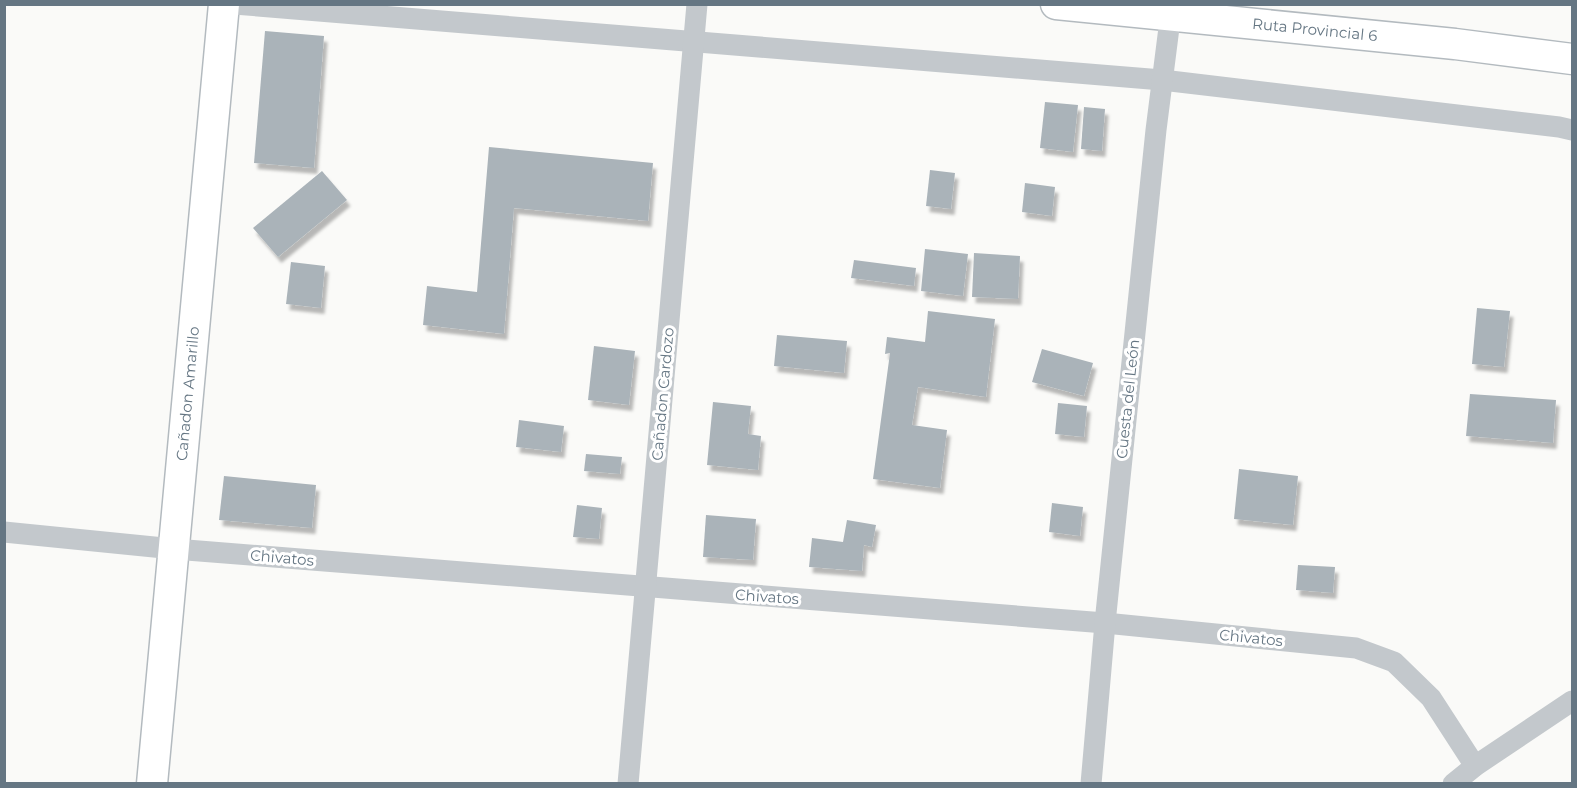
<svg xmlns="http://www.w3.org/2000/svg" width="1577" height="788" viewBox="0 0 1577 788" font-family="Montserrat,sans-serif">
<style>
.building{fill:#aab3b9;filter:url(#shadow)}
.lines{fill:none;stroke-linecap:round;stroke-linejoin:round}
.secondary-casing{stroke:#b3babf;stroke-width:33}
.street{stroke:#c3c8cc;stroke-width:21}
.secondary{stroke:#fff;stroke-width:30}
.labels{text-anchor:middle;stroke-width:6;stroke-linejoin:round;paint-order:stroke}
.street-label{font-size:15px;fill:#657683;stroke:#fff}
</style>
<defs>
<filter id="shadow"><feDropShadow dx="3.5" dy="6" stdDeviation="1.5" flood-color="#0004"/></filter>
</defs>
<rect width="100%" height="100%" fill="#fafaf8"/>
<!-- building -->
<g class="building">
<path d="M265 31 324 36 314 168 254 163Z"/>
<path d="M1045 102 1078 105 1073 152 1040 148Z"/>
<path d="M1084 107 1105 109 1102 151 1081 149Z"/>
<path d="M489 147 653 163 648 221 514 208 504 334 423 325 427 286 477 292Z"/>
<path d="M930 170 955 173 951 209 926 206Z"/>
<path d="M322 171 347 200 278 257 253 228Z"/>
<path d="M1025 183 1055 187 1052 216 1022 212Z"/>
<path d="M925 249 968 254 963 296 921 291Z"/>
<path d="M974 253 1020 256 1018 299 972 297Z"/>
<path d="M854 260 916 268 914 286 851 278Z"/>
<path d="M291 262 325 266 321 308 286 304Z"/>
<path d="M1477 308 1510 311 1504 367 1472 364Z"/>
<path d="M928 311 995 319 986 397 918 387 912 425 947 430 940 488 873 479 890 353 885 354 887 337 925 342Z"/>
<path d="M777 335 847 341 844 373 774 366Z"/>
<path d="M594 346 635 351 629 405 588 400Z"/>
<path d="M1042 349 1093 363 1084 396 1032 382Z"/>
<path d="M1470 394 1556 400 1553 443 1466 436Z"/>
<path d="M713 402 751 406 748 434 761 436 758 470 707 465Z"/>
<path d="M1058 403 1087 406 1084 437 1055 434Z"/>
<path d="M519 420 564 426 561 452 516 447Z"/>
<path d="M586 454 622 457 620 474 584 471Z"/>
<path d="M1239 469 1298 476 1293 525 1234 519Z"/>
<path d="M224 476 316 485 312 528 219 520Z"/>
<path d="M1052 503 1083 507 1080 536 1049 532Z"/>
<path d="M577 505 602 508 599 539 573 537Z"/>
<path d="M706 515 756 519 753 560 703 557Z"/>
<path d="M847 520 876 525 872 547 864 545 862 571 809 567 812 538 843 542Z"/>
<path d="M1298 565 1335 567 1333 593 1296 590Z"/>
</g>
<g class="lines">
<defs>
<g id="secondary">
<path id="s1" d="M1056 4 1455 44 1572 59"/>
<path id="s2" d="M152 784 224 4"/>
</g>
</defs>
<!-- secondary casing -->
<use href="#secondary" class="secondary-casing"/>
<!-- street -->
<g class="street">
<path d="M234 4 1162 80 1559 127 1572 130"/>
<path d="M4 532 174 549 1105 623 1356 648 1394 662 1431 698 1475 766"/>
<path d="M628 784 697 4"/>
<path d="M1091 784 1105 623 1156 130 1172 4"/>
<path d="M1453 784 1475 766 1572 701"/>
</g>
<!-- secondary -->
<use href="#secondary" class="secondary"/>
</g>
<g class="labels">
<!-- street labels -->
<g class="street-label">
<text dy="5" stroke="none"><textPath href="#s1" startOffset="260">Ruta Provincial 6</textPath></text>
<text dy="5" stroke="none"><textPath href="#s2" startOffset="392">Cañadon Amarillo</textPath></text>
<text transform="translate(663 394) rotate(-85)" y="5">Cañadon Cardozo</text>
<text transform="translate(1128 399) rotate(-84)" y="5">Cuesta del León</text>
<text transform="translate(282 558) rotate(5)" y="5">Chivatos</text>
<text transform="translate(767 597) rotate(4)" y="5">Chivatos</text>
<text transform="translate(1251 638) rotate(6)" y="5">Chivatos</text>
</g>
</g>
<!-- border -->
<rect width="1577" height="788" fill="none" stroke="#657683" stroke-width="12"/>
</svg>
